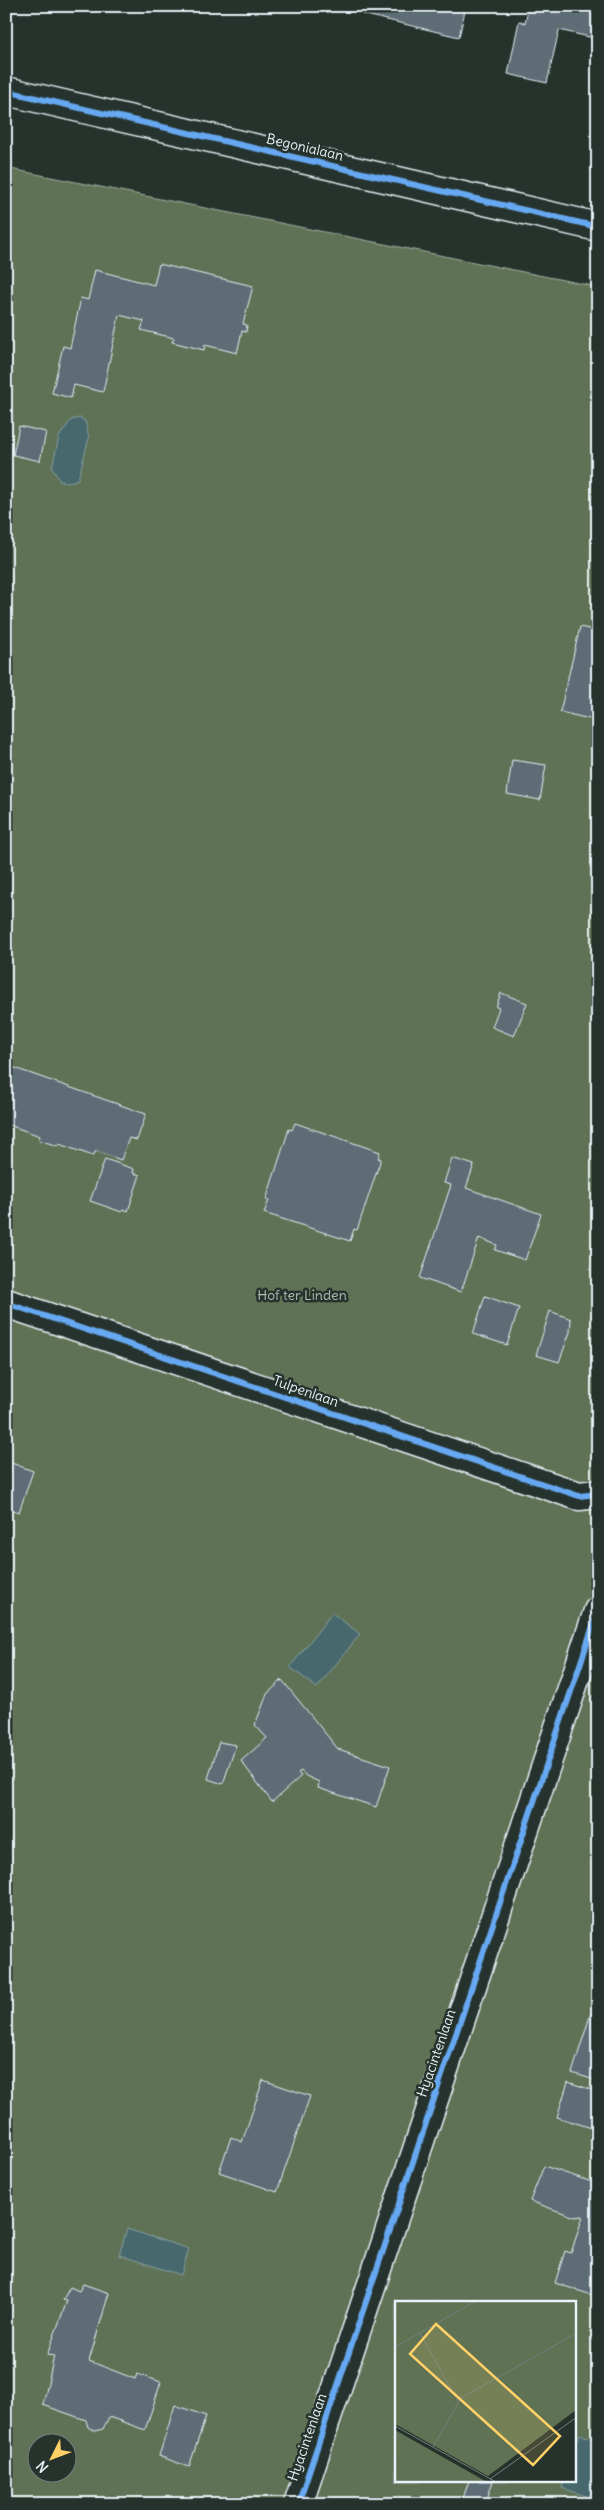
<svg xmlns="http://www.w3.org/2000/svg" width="604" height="2510" viewBox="0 0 604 2510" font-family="Delius,sans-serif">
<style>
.green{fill:#5f7254;stroke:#a4b2a6;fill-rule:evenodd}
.water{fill:#46686c;stroke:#879fa4}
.building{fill:#5d6c75;stroke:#e8f1f8}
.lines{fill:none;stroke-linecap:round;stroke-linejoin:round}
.street-casing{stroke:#e8f1f8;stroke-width:31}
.street{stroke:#26332d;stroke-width:28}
.cycleway-casing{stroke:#26332d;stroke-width:9}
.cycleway{stroke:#66a8f1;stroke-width:6}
.labels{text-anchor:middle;stroke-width:5;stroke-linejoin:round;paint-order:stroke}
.street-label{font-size:14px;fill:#e8f1f8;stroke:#26332d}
.park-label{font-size:14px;fill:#b1beb6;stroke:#26332d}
.inset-road{fill:none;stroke:#747f7e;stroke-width:1}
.view{fill:#ffd166;fill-opacity:0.15;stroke:#ffd166;stroke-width:2.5}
.inset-edge{fill:none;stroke:#e8f1f8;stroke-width:2.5}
</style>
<rect width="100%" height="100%" fill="#26332d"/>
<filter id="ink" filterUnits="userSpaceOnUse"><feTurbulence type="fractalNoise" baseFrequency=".02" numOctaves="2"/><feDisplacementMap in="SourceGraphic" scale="10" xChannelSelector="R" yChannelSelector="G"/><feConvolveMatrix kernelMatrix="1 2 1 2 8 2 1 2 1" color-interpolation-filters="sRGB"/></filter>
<g filter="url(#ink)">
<!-- green -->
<path class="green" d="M6 168 598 287V2504H6ZM396 2302H575V2481H396ZM38 2442H68V2472H38Z"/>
<!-- water -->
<g class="water">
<path d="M80 418 85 421 89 438 78 479 70 482 60 481 52 468 59 437 71 420Z"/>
<path d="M332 1613 360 1634 317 1688 290 1667Z"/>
<path d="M127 2229 189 2249 181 2275 119 2255Z"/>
<path d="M580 2434 598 2441V2471L589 2497 562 2488 564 2481H575V2448Z"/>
</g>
<!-- building -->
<g class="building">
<path d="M364 6H466L459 37 362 14Z"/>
<path d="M529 6H598V39L559 30 547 83 508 74 519 21 525 23Z"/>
<path d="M159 264 253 286 243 324 247 325 246 332 242 331 237 353 205 345 204 350 172 342 174 338 141 330 144 321 119 315 103 392 74 385 71 398 52 393 63 346 70 348 81 298 88 300 95 270 154 285Z"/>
<path d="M19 426 46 432 40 461 13 455Z"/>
<path d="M580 627 598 631V721L560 712Z"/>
<path d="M512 760 546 765 540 800 507 794Z"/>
<path d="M6 947 13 949 6 974Z"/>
<path d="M501 993 527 1003 514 1036 492 1027 499 1008 496 1007Z"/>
<path d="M6 1065 146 1114 137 1140 129 1138 121 1160 96 1151 93 1156 59 1144 58 1146 39 1140 40 1136 6 1124Z"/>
<path d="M295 1123 380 1152 378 1158 381 1159 357 1230 354 1229 350 1241 264 1213 269 1200H266L289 1129 292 1130Z"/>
<path d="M452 1158 474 1165 466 1188 541 1214 525 1260 495 1250 497 1245 479 1238 461 1292 420 1278 451 1185 444 1183Z"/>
<path d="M105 1159 134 1169 133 1173 140 1175 128 1211 123 1209 122 1212 90 1201Z"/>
<path d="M485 1296 519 1308 507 1345 473 1334Z"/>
<path d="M550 1311 571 1319 570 1332 559 1362 536 1355Z"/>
<path d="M6 1461 33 1471 19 1512 6 1508Z"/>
<path d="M282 1680 338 1749 390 1766 376 1807 318 1788 319 1782 306 1776 301 1771 298 1773 301 1776 272 1802 241 1761 267 1738 255 1725 267 1694Z"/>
<path d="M219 1742 236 1745 223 1784 208 1779Z"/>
<path d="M591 2013 598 2016V2081L572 2073Z"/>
<path d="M263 2080 310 2096 277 2192 219 2172 231 2137 242 2142Z"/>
<path d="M568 2082 598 2092V2130L557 2117Z"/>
<path d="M544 2166 598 2184V2297L555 2283 565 2251 571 2253 583 2216 575 2217 530 2201Z"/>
<path d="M83 2284 109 2293 89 2361 135 2379 137 2374 161 2382 145 2430 109 2417 103 2429 94 2431 88 2427 86 2420 43 2405 54 2356 47 2355 67 2301 63 2300 70 2287 79 2291Z"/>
<path d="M175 2405 206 2416 189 2467 159 2456Z"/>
<path d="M469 2481H493L487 2499 501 2504H461Z"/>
</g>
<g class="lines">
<defs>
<g id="street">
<path d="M6 91 598 227"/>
<path d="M6 1303 579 1496 598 1494"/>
<path d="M298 2504 598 1611"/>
</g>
</defs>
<!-- street casing -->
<use href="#street" class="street-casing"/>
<!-- street -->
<use href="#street" class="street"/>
<defs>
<g id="cycleway">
<path d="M6 91 598 227"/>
<path d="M6 1303 579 1496 598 1494"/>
<path d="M298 2504 598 1611"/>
</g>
</defs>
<!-- cycleway casing -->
<use href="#cycleway" class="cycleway-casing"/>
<!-- cycleway -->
<use href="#cycleway" class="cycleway"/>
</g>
</g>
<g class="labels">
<!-- street labels -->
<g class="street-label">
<text transform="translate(305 147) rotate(13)" y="5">Begonialaan</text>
<text transform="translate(306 1391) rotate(19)" y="5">Tulpenlaan</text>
<text transform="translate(436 2053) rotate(-71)" y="5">Hyacintenlaan</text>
<text transform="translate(307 2437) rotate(-71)" y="5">Hyacintenlaan</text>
</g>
<!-- park labels -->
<g class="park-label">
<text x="302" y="1300">Hof ter Linden</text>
</g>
</g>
<!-- overview -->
<g transform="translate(395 2301)">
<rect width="181" height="181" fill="#26332d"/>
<path d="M0 0H181V109L93 175 0 123ZM0 129 30 146 92 181H0Z" fill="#5f7254"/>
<path class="inset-road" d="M25 32 63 100M0 46 81 0M0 125 101 181M38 146 66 97 182 32M95 178 182 116"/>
<path class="view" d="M41 23 165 135 138 164 15 53Z"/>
<rect width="181" height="181" class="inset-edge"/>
</g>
<!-- margin -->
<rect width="604" height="2510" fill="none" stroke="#26332d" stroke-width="25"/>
<rect x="12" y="12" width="579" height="2485" fill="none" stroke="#e8f1f8" stroke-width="2" filter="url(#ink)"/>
<!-- north arrow -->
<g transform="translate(52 2458) rotate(228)"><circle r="24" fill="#26332d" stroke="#747f7e"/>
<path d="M0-4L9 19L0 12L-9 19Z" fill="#ffd166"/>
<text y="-8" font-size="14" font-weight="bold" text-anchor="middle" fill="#e8f1f8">N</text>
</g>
</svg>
